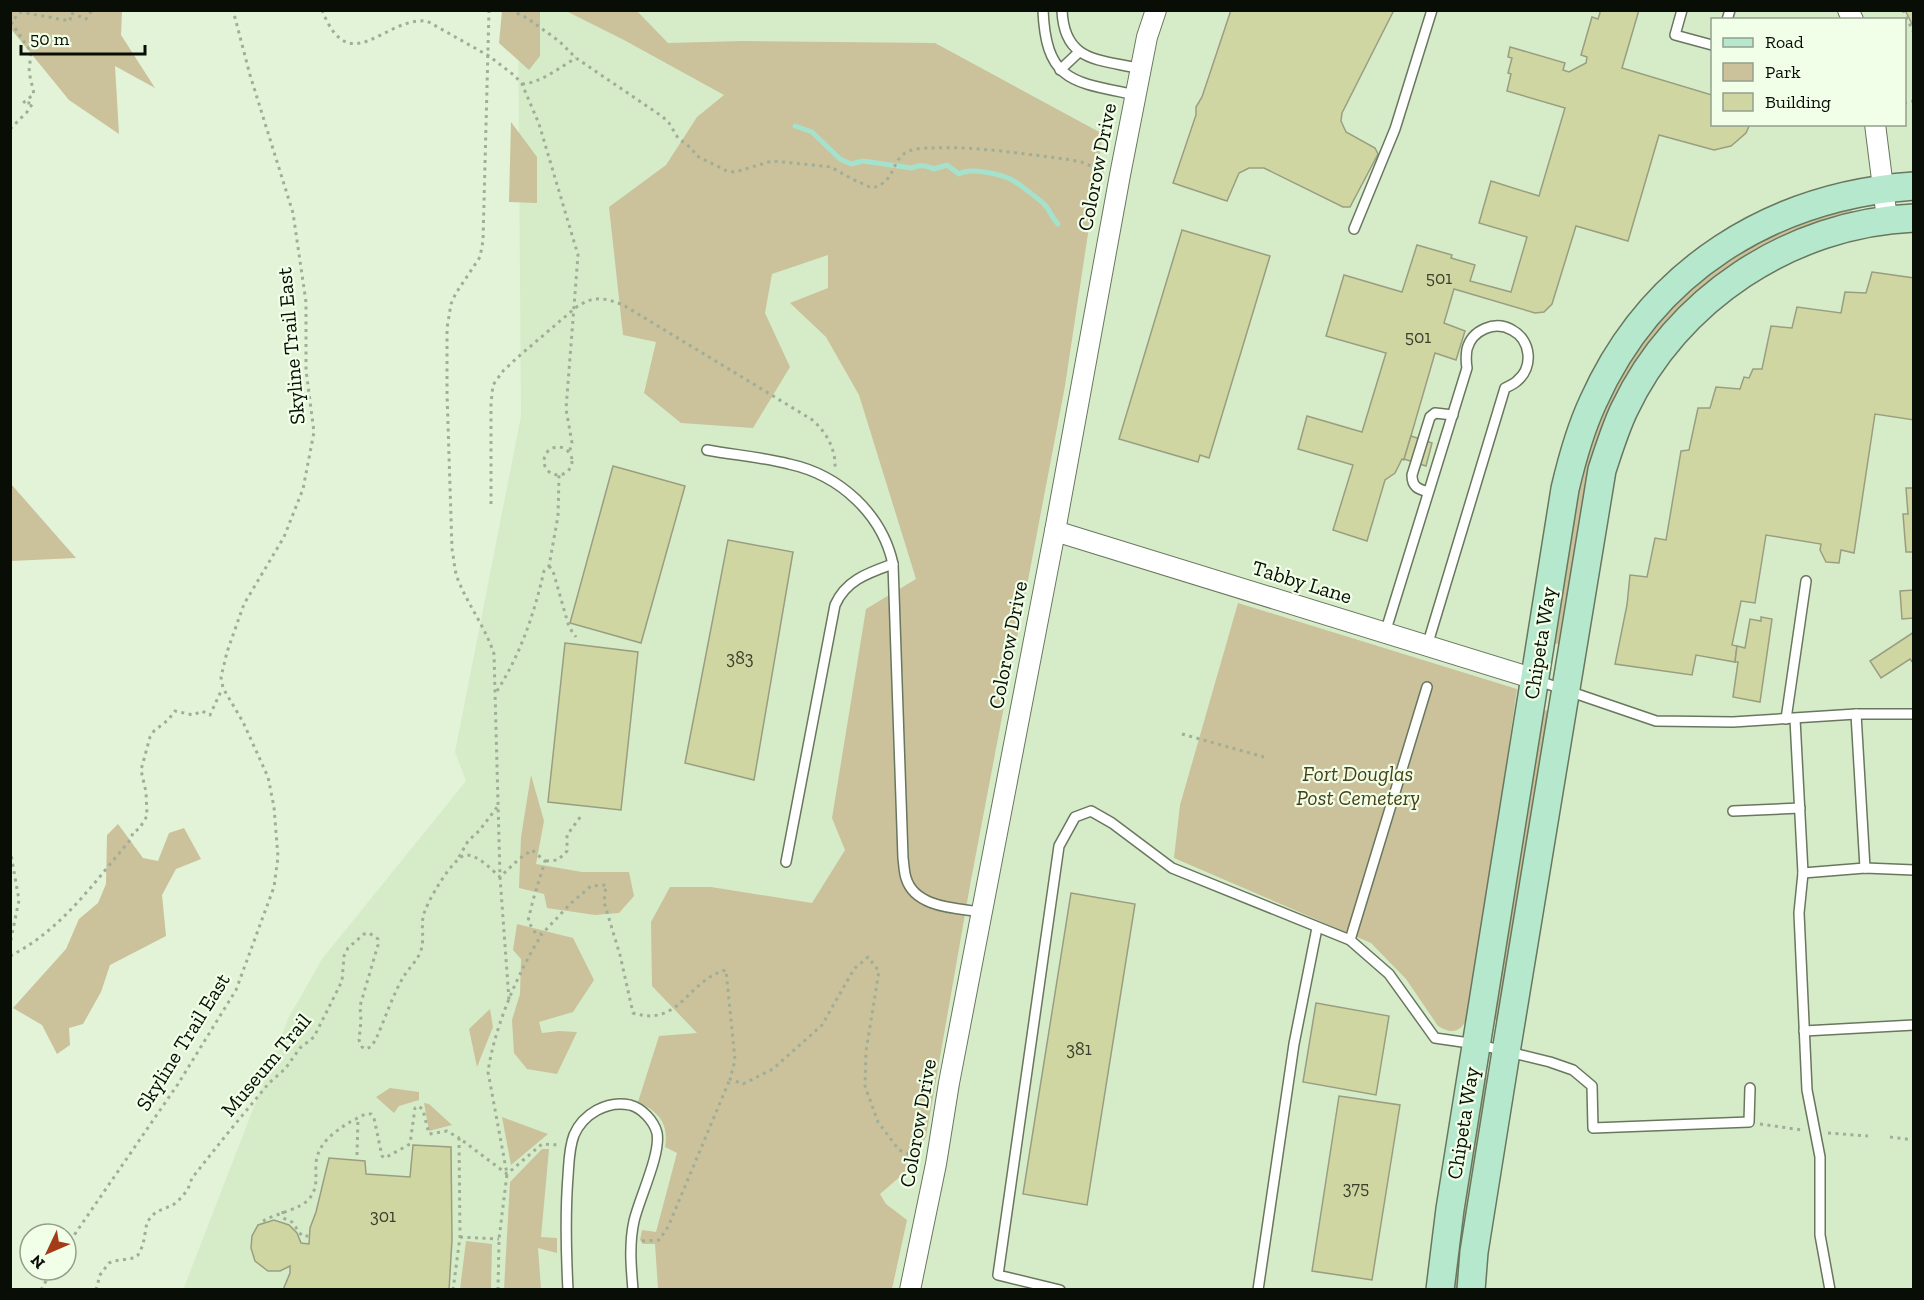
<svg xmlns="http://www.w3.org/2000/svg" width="1924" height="1300" viewBox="0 0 1924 1300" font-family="'Zilla Slab',serif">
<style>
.built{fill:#d6ecc9;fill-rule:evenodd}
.green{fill:#cbc19b}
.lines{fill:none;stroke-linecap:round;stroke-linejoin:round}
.stream{stroke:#a5e2cd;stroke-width:5}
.building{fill:#cfd6a2;stroke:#9a9e81;stroke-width:1.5}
.lane-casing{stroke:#68775e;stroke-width:12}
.street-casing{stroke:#68775e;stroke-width:22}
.secondary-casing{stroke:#68775e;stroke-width:30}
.path{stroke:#a0ae98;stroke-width:3;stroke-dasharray:3 4.5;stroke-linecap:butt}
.lane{stroke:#fff;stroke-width:9}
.street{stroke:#fff;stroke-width:20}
.secondary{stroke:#b6e8ce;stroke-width:27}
.labels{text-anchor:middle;stroke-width:4.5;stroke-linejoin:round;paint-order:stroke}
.number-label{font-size:18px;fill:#3a402c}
.street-label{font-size:21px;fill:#080e05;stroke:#f1ffe8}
.park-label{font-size:21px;font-style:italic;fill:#483e15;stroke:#f1ffe8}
</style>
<rect width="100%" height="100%" fill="#e2f3d7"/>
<!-- built -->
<path class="built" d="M518 11H1913V1289L183 1290 288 1019 322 959 466 781 455 752 521 416ZM1712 20H1904V124H1712Z"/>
<!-- green -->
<g class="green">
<path d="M10 11H122L121 35 155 88 115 66 119 134 69 100 11 29Z"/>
<path d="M502 11H540V56L529 70 499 43Z"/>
<path d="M566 11H637L668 43 743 41 935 43 1103 134 1065 386 971 880 926 1137 903 1174 880 1194 886 1204 907 1220 892 1289H658L655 1244H643L640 1240 642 1230 656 1232 677 1153 665 1147C669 1124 659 1112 638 1102L659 1036 697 1033 652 986 651 922 670 887H711L812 903 845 850 832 818 866 609 916 579 859 395 826 337 790 303 828 288V255L772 274 765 313 790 367 753 428 681 423 644 393 656 342 623 335 609 207 666 165 697 117 724 95 624 40Z"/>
<path d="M511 122 537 157V203L509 202Z"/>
<path d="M1850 206 1853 212 1852 215 1649 347 1562 643 1555 644 1553 641 1574 504 1591 437 1620 375 1665 312 1700 279 1728 257 1794 223Z"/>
<path d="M11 484 76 558 11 561Z"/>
<path d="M1238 603 1517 689 1473 997C1469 1016 1463 1042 1438 1026L1406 979 1371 943 1174 858 1180 805Z"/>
<path d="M1548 710 1550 712 1500 1020 1497 1021 1493 1019 1542 711Z"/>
<path d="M531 775 544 821 536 864 582 872H629L634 896 619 913 595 915 547 908 544 894 519 888 521 837Z"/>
<path d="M118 824 143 858 158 861 169 833 184 828 201 859 176 869 162 895 166 936 110 965 101 992 83 1024 69 1028 70 1045 57 1054 42 1025 13 1008 66 949 79 919 98 903 106 884 107 835Z"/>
<path d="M517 924 573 938 594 980 573 1012 539 1022 542 1033 559 1031 577 1032 557 1074 527 1069 514 1053 512 1020 520 994 521 959 513 950Z"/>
<path d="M490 1009 493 1027 477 1067 469 1029Z"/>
<path d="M1485 1076 1490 1078 1461 1289 1450 1290 1482 1077Z"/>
<path d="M390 1088 419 1092V1100L399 1106 394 1113 376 1097Z"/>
<path d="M424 1103 429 1104 452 1125 429 1131Z"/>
<path d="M502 1117 548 1134 511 1165Z"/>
<path d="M542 1149H549L541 1237 557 1238V1253L538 1248 541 1289H504L510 1182Z"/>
<path d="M466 1241 492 1244 491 1289H460Z"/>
</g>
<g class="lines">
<!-- stream -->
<path class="stream" d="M795 126 812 132 840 159 851 164 863 161 912 168C921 164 926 166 934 169L947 165 959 174C970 167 1002 174 1014 181 1019 184 1040 200 1044 204 1050 210 1052 218 1058 224"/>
</g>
<!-- building -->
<g class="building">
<path d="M1231 10H1394L1342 113 1341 121 1346 132 1375 148 1378 154 1350 207H1343L1264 168H1249L1239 173 1227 201 1173 183 1196 115V107L1202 97Z"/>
<path d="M1599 10H1639L1622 68 1712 95V124H1750L1746 133 1731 146 1714 150 1659 135 1628 241 1576 226 1552 304 1544 312 1535 313 1454 289 1444 323 1465 331 1456 360 1435 353 1404 460 1402 459 1395 473 1385 480 1367 541 1333 530 1353 465 1298 449 1307 416 1362 432 1386 353 1326 336 1344 275 1402 292 1417 245 1452 255 1451 258 1475 265 1470 281 1511 292 1527 237 1479 223 1491 181 1539 196 1565 108 1507 91 1511 74 1508 73 1512 58 1508 57 1510 47 1565 63 1563 70 1569 72 1586 63 1587 57 1581 55 1592 17 1598 19 1600 13Z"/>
<path d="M1905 10H1914V28Z"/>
<path d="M1182 230 1270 256 1209 458 1200 455 1198 462 1119 439Z"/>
<path d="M1872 272 1914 278V420L1875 414 1854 553 1841 550 1839 563 1826 562 1820 550 1821 544 1766 535 1755 603 1741 601 1732 645 1737 646 1735 662 1696 655 1692 675 1615 664 1627 605 1630 575 1647 577 1655 538 1666 540 1681 451 1689 450 1698 408H1710L1716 387 1740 389 1744 377 1749 378 1753 369H1762L1771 326 1792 328 1797 307 1841 313 1845 292 1866 293Z"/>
<path d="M1411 436 1432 443 1426 466 1404 459Z"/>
<path d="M613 466 685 486 641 643 570 623Z"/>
<path d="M1906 488H1914V552H1906L1903 514H1908Z"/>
<path d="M728 540 793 552 754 780 685 763Z"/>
<path d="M1914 590V618L1902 619 1900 591Z"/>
<path d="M1761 617 1772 619 1760 702 1733 697 1738 662H1735L1737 646 1745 648 1750 619 1761 621Z"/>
<path d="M1914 632V664L1910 659 1881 678 1870 661Z"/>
<path d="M565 643 638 652 621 810 548 802Z"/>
<path d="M1071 893 1135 904 1087 1205 1023 1194Z"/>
<path d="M1316 1003 1389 1016 1376 1095 1303 1082Z"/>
<path d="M1339 1096 1400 1105 1372 1280 1312 1271Z"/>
<path d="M413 1145 451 1147 452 1240 449 1290H283L290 1273V1266L280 1271H268L255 1261 251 1248 252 1236 258 1225 274 1220 289 1225 297 1233 301 1243 309 1244 310 1228 316 1212 329 1158 365 1161 366 1174 410 1177Z"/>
</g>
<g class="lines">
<defs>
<g id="lane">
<path d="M1043 10C1046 83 1074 82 1136 95"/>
<path d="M1062 10C1064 63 1100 59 1141 69"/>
<path d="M1682 10 1675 35 1712 45"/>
<path d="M1727 20 1730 10"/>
<path d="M1060 70 1079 52"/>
<path d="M1354 229 1395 129 1432 10"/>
<path d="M707 450C734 455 762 457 789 464 840 475 882 514 893 564L903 858C904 865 904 872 906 878 915 908 956 908 981 912"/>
<path d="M1428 492C1418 489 1412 487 1412 475L1430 417 1435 413 1453 415"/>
<path d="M1385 633 1467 368C1466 362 1466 355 1467 349 1472 330 1495 320 1512 330 1531 340 1534 367 1517 381 1514 384 1509 386 1505 388L1427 646"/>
<path d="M1536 680 1656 721 1733 722 1856 714H1914"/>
<path d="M1856 714 1865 868"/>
<path d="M1786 719 1806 581"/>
<path d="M1795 719 1803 873 1799 913 1807 1090 1820 1157V1235L1830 1290"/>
<path d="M1733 811 1800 808"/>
<path d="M786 862 835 605C846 580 868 573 893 564"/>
<path d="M1803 873 1865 868 1914 870"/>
<path d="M1350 940 1427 687"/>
<path d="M1804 1031 1914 1025"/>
<path d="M568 1290C566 1251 565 1214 568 1176 569 1162 569 1148 574 1135 583 1114 607 1100 630 1105 642 1108 654 1121 657 1133 661 1154 639 1199 634 1221 629 1244 631 1267 633 1290"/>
<path d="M1060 1290 998 1275 1059 846 1075 817 1091 811 1112 823 1172 868 1350 940 1389 974 1435 1038 1476 1044 1550 1062 1573 1070 1592 1086 1593 1128 1749 1122 1750 1088"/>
<path d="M1258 1290 1294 1044 1317 928"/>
</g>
<g id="street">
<path d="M1848 10 1853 20"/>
<path d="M1875 124 1887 219"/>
<path d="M1055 531 1535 679"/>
<path d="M910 1290 936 1164 949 1083 1055 531 1120 175 1147 37 1156 10"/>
</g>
<g id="secondary">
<path d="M1440 1290 1450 1209 1565 489C1572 459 1580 430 1593 402 1652 270 1772 196 1914 186"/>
<path d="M1471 1290 1474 1252 1506 1052 1602 470C1609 449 1615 429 1624 410 1676 299 1791 223 1914 218"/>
</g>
</defs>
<!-- lane casing -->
<use href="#lane" class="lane-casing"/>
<!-- street casing -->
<use href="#street" class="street-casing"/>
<!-- secondary casing -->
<use href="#secondary" class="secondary-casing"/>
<!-- path -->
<g class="path">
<path d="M98 10H114"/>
<path d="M322 10C350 81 383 17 427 21L489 56 515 76 522 84 539 124 578 255 566 409 572 443 569 453"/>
<path d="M489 10 483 241 480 257 456 293 451 304 447 328V393L452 549C454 558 454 568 457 577 467 604 485 626 494 654L500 877 509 1000"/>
<path d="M510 10 527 18 559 41 576 58 663 117 669 123 678 138 691 148 697 156 727 171 735 172 772 161 831 167 852 179 872 188C897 182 890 159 909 151 917 148 925 148 932 148 977 146 1022 154 1066 159L1081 162 1104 171"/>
<path d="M1903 10 1914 33"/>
<path d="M522 84C541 83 560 67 576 58"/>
<path d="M1904 103 1914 101"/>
<path d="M10 129 27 112 33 103H23L34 94 29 72 31 52 11 22 21 12 70 21 71 13 86 19 92 10"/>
<circle cx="558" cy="461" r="14"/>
<path d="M491 504V403L493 385 503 371 518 357 574 309C592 295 605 297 625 306L811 419C826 431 836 449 835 468"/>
<path d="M549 566 553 571 569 627 576 637"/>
<path d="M497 691C521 653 534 614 544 571L549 566 558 516 559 475"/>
<path d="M1182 734 1264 757"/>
<path d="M10 849 19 900 10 944"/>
<path d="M459 857 468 841 479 831 498 806"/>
<path d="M546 861 558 860 567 851V835L581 816"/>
<path d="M10 956C62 930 95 881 131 839L133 832 139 829 147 816 146 792 141 770 150 737 154 731 168 720 175 711 193 715 202 711 210 715 222 689"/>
<path d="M1760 1124 1802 1130"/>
<path d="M1828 1133 1868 1136"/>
<path d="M1890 1137 1914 1140"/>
<path d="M357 1155 358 1118"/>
<path d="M283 1211V1218L292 1222 302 1236H310"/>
<path d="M263 1221C277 1213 299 1210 309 1199 319 1187 315 1176 316 1163 318 1143 334 1132 350 1122 357 1119 363 1113 371 1114L374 1118 382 1156 385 1158 410 1144 415 1108 419 1106 423 1110 429 1134 447 1131 459 1138"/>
<path d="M460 1237 499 1239"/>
<path d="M642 1241 659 1240 668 1227 730 1079"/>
<path d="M66 1247 178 1084 236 990 274 887 278 857 274 807 268 777 243 722 223 688 221 677 227 652 244 604 284 537 303 489 314 432 306 370V302L293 213 250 75 233 10"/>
<path d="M41 1290 52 1270"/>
<path d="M96 1290 100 1275 109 1263 114 1261 134 1258 138 1255 143 1245 147 1222 152 1216 156 1212 173 1205 182 1197 188 1189 192 1178 227 1134 269 1083 285 1069 300 1048 314 1037 342 981 344 956 348 948 364 934 369 933 378 939V945L360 1006 361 1021 359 1040 362 1047 365 1049 371 1047 376 1039C385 1019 393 994 404 976 409 968 416 962 420 953 425 941 421 930 423 917 425 905 453 856 466 855 478 855 491 869 500 877L519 859 532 850 545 861 533 900 528 921 536 934H542L570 904 591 886 606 885 604 902 620 955 633 1013C680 1028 687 980 726 970L735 1060 730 1079 743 1084 773 1069 822 1025 854 969 868 957 879 971 866 1051 865 1086 878 1122 899 1150 920 1158"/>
<path d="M453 1290 460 1237 459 1138 507 1174 542 1144 560 1145"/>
<path d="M498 1290 499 1239 507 1174 488 1072C494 1028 518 972 542 934"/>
</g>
<!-- lane -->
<use href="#lane" class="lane"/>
<!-- street -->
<use href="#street" class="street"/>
<!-- secondary -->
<use href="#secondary" class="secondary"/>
</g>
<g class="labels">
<!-- number labels -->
<g class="number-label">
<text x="1439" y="284">501</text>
<text x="1418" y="343">501</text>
<text x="740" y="664">383</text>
<text x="1079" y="1055">381</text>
<text x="1356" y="1194">375</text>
<text x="383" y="1222">301</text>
</g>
<!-- street labels -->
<g class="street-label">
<text transform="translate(1097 167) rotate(-79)" y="7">Colorow Drive</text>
<text transform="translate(291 346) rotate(-95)" y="7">Skyline Trail East</text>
<text transform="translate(1302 582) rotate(17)" y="7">Tabby Lane</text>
<text transform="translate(1540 643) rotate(-81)" y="7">Chipeta Way</text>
<text transform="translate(1008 645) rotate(-79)" y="7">Colorow Drive</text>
<text transform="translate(183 1042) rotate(-58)" y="7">Skyline Trail East</text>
<text transform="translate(266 1065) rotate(-50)" y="7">Museum Trail</text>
<text transform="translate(918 1123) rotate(-80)" y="7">Colorow Drive</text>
<text transform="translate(1463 1123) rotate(-81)" y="7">Chipeta Way</text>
</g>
<!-- park labels -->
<g class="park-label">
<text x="1358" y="781">Fort Douglas<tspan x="1358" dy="24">Post Cemetery</tspan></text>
</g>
</g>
<!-- border -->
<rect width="1924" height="1300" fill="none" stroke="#080e05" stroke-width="24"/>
<!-- legend -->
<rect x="1711" y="18" width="195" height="108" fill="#f1ffe8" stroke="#949f8d" stroke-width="1.5"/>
<rect x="1723" y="38" width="30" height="9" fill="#b6e8ce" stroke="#949f8d" stroke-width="1.5"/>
<text x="1765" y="48" font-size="18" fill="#080e05">Road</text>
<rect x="1723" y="63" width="30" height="18" fill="#cbc19b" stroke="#949f8d" stroke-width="1.5"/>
<text x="1765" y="78" font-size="18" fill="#080e05">Park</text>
<rect x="1723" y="93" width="30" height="18" fill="#cfd6a2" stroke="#949f8d" stroke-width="1.5"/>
<text x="1765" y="108" font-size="18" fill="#080e05">Building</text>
<!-- north arrow -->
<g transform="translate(48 1252) rotate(226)"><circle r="28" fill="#f1ffe8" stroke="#949f8d" stroke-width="1.5"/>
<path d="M0-4.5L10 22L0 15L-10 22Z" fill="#a33c18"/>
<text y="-9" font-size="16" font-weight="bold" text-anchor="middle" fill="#080e05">N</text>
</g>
<!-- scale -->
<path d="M21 45v9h124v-9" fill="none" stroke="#080e05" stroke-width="3"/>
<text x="30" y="45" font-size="18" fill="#080e05" stroke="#f1ffe8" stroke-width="4.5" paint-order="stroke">50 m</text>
</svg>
